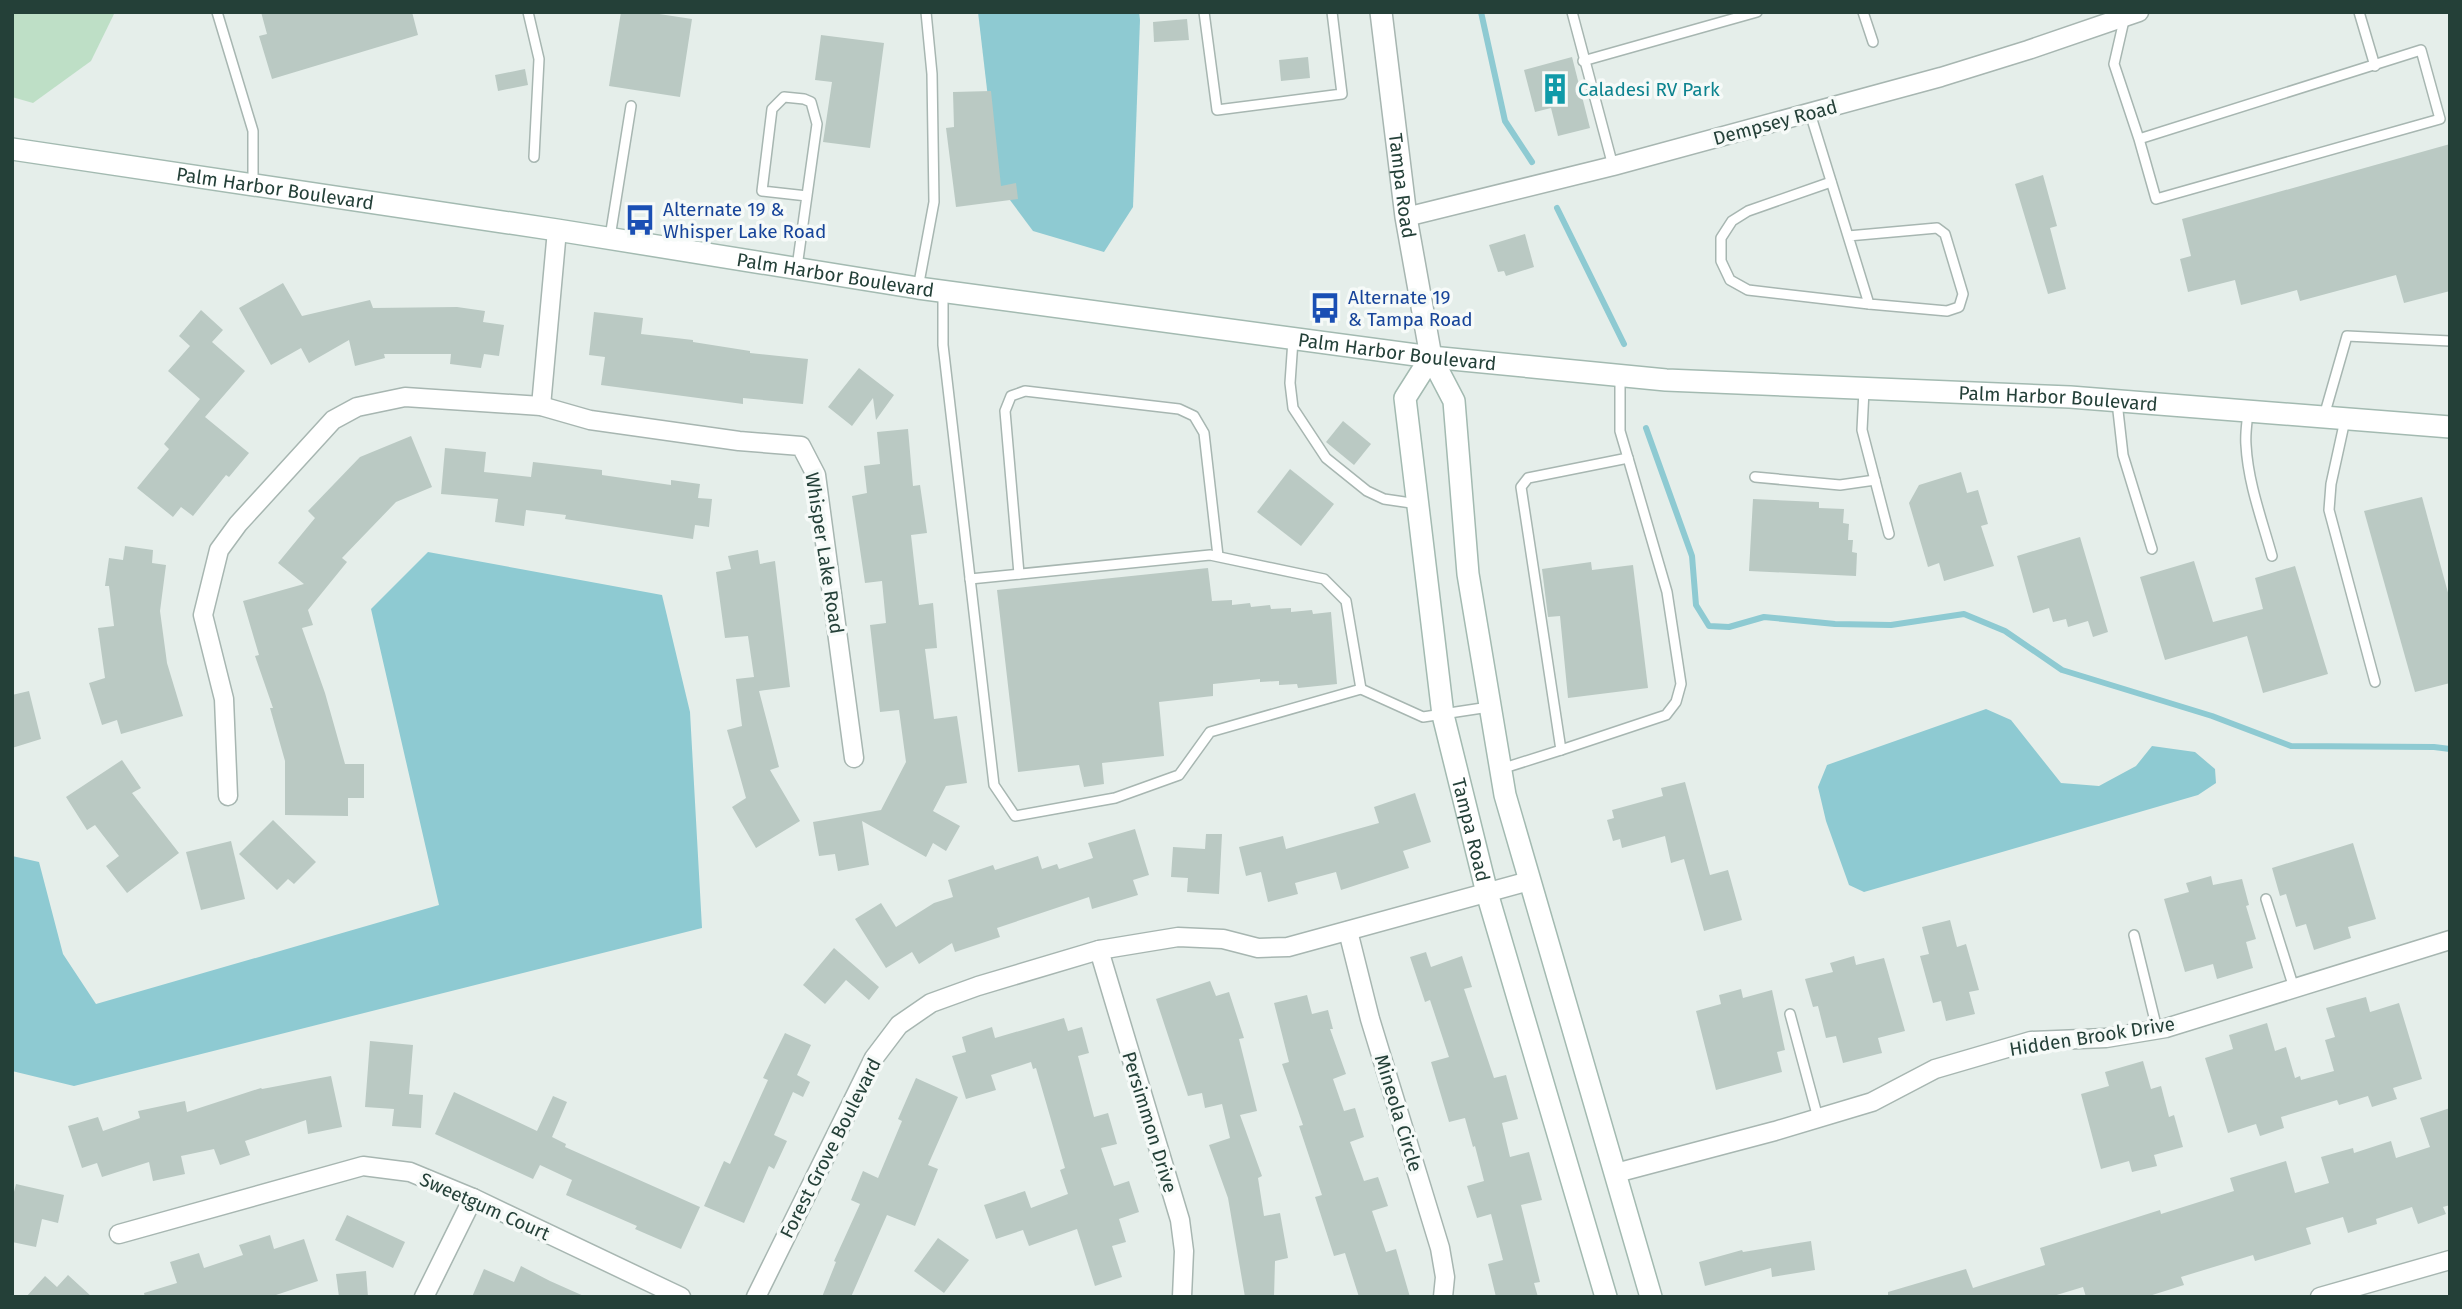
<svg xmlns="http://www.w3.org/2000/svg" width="2462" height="1309" viewBox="0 0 2462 1309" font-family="'Fira Sans',sans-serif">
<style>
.green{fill:#bedfc6}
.water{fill:#8ecad2}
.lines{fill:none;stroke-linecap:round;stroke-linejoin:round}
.stream{stroke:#8ecad2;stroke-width:6}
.building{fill:#bac9c3}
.service-casing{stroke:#a7b6b1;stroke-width:12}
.minor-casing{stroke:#a7b6b1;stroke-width:21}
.tertiary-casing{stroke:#a7b6b1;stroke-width:24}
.secondary-casing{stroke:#a3bab1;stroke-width:24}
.service{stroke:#fff;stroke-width:9}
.minor{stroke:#fff;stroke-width:18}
.tertiary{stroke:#fff;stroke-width:21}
.secondary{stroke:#fff;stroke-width:21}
.labels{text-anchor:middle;stroke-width:7;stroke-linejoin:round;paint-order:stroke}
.culture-label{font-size:19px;fill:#0d838f;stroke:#f6faf8;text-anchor:start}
.street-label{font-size:19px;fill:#244038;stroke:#f6faf8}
.transit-label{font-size:19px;fill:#164399;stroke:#f6faf8;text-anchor:start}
</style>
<rect width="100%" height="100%" fill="#e5eeea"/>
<!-- green -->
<path class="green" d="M12 12H115L91 61 33 103 12 97Z"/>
<!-- water -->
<g class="water">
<path d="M978 12H1139L1140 20 1133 207 1104 252 1033 231 998 184Z"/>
<path d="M428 552 662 595 690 712 702 928 74 1086 12 1071V856L39 862 63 954 96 1004 439 905 371 609Z"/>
<path d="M1986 709 2011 720 2061 783 2099 786 2136 766 2152 746 2195 752 2215 769 2216 783 2198 795 1864 892 1849 885 1826 821 1818 787 1827 765Z"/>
</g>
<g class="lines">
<!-- stream -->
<g class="stream">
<path d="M1481 12 1505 121 1532 162"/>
<path d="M1557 208 1624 344"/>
<path d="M1646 428 1692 556 1696 605 1709 626 1729 627 1764 617 1835 624 1891 625 1964 614 2005 631 2062 670 2212 716 2291 746 2434 747 2450 749"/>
</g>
</g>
<!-- building -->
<g class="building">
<path d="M261 12H412L418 35 272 79 259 36 267 34Z"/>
<path d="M621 12H646L692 19 680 97 609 86Z"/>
<path d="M1187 19 1189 40 1154 42 1153 22Z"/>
<path d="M821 35 884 43 870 148 823 142 832 82 815 80Z"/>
<path d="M1308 57 1310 78 1281 81 1279 60Z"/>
<path d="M1572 57 1590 128 1558 136 1551 108 1535 112 1524 70Z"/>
<path d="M525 69 528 85 498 91 495 75Z"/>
<path d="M991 91 1001 186 1016 183 1018 199 956 207 946 128 954 127 953 92Z"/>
<path d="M2450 144V291L2404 303 2396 275 2300 301 2297 290 2241 305 2235 280 2188 292 2180 259 2191 256 2182 219Z"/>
<path d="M2043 175 2057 226 2050 228 2066 289 2048 294 2015 184Z"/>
<path d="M1525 234 1534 267 1506 276 1504 271 1498 272 1489 245Z"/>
<path d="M283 283 302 316 370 300 373 308 457 307 485 311 483 322 504 325 499 356 484 354 481 368 450 364 451 354H384L385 358 355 366 349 340 309 363 301 348 271 365 239 308Z"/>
<path d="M201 310 223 330 212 342 245 371 205 417 249 453 229 477 226 475 193 516 181 507 173 517 137 488 169 449 164 444 200 399 168 371 190 346 179 336Z"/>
<path d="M594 312 643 318 641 334 693 340V342L750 351V353L808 359 803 404 743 398V404L601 385 605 357 589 355Z"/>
<path d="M859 368 894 395 876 420 873 398 852 426 828 407Z"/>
<path d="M1343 421 1371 444 1354 465 1326 442Z"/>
<path d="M908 429 913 486 920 485 927 533 911 535 919 605 933 603 937 648 925 649 934 719 957 716 967 783 946 786 933 811 960 826 946 851 933 843 926 857 862 821 869 865 838 871 835 854 819 856 813 822 881 810 906 762 899 710 880 712 870 625 886 623 882 581 865 583 852 496 867 493 864 466 880 464 877 432Z"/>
<path d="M411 436 432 487 396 502 342 558 347 562 308 610 313 625 302 628 325 693 345 764H364V798H348V816L285 815V761L270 708H273L255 656 259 655 243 601 304 584 278 563 315 518 308 511 360 457Z"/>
<path d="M445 448 486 452 484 472 531 477 533 462 602 470V475L671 485V480L700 484 698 498 712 499 709 527 695 525 693 539 565 519 566 515 526 510 524 526 495 522 498 499 441 494Z"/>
<path d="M1290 469 1334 504 1301 546 1257 512Z"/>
<path d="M1961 472 1967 493 1978 490 1988 524 1981 526 1994 566 1944 581 1939 563 1928 567 1909 503 1919 485Z"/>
<path d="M2422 497 2450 600V683L2415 692 2364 511Z"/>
<path d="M1753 499 1819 502V508L1844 509 1843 523 1849 524 1848 540H1853L1852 552 1857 553 1856 576 1749 571Z"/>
<path d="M2080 537 2108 632 2093 637 2088 621 2068 627 2066 619 2053 622 2049 608 2033 613 2017 556Z"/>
<path d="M125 546 153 550 152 563 166 565 160 611 167 663 183 716 121 734 117 720 102 725 89 683 105 678 98 628 114 626 109 586H105L109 558 123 560Z"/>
<path d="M758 550 760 564 775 561 790 687 759 691 779 767 770 770 800 821 756 848 732 807 746 798 727 730 742 726 736 679 754 677 748 636 725 638 716 572 731 569 728 556Z"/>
<path d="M2194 561 2213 622 2263 609 2255 578 2295 566 2328 674 2263 693 2247 636 2165 660 2140 577Z"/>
<path d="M1591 562 1592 570 1633 565 1648 688 1568 698 1560 616 1548 617 1542 569Z"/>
<path d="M1208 568 1212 601 1232 600V605L1250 603 1251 607 1270 605 1271 609 1291 608V612L1312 610 1313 614 1331 612 1337 684 1298 688 1297 684 1279 685V681L1260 682V679L1213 684V696L1159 702 1164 756 1102 763 1104 784 1084 787 1079 765 1018 772 997 590Z"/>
<path d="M29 691 41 739 12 748V695Z"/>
<path d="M122 760 141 788 132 793 179 853 127 893 106 866 119 856 95 825 87 830 66 797Z"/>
<path d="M1685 782 1710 875 1728 870 1742 920 1704 931 1684 859 1671 863 1665 836 1622 848 1620 839 1613 841 1607 820 1614 818 1612 810 1663 796 1661 788Z"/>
<path d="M1415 793 1431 842 1403 851 1409 868 1341 890 1336 872 1295 883 1298 894 1268 902 1261 872 1246 876 1239 847 1283 836 1286 849 1379 823 1374 807Z"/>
<path d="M273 820 316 862 294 884 288 879 277 890 239 854Z"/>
<path d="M1135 829 1149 875 1133 880 1138 895 1092 909 1089 897 997 928 1000 937 955 952 952 943 919 964 912 952 886 968 855 919 881 903 896 927 934 903 953 897 948 880 993 865 995 870 1038 856 1042 869 1057 864 1059 869 1093 858 1088 843Z"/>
<path d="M1206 834H1222L1219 894 1187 892 1188 878 1171 877 1173 847 1205 849Z"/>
<path d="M231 841 245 899 201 910 186 852Z"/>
<path d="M2353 843 2376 919 2348 927 2351 938 2314 950 2306 924 2296 927 2286 894 2280 896 2272 868Z"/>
<path d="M2211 876 2213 885 2242 879 2249 905 2246 906 2256 939 2246 942 2253 968 2217 979 2213 964 2185 972 2164 899 2189 892 2186 883Z"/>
<path d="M1950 920 1957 947 1966 944 1979 990 1969 992 1975 1014 1946 1021 1941 1001 1933 1003 1920 956 1929 954 1922 927Z"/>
<path d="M834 948 879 987 869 1000 846 980 825 1004 803 985Z"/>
<path d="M1426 952 1431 967 1462 956 1472 987 1464 989 1494 1078 1506 1075 1518 1119 1502 1123 1510 1157 1529 1152 1542 1200 1521 1205 1540 1282 1534 1283 1538 1297H1496L1488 1264 1503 1260 1491 1214 1477 1218 1467 1186 1484 1181 1475 1146 1473 1147 1465 1118 1449 1122 1431 1062 1449 1057 1430 1000 1425 1002 1410 957Z"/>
<path d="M1854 956 1856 965 1884 958 1905 1031 1878 1038 1882 1053 1843 1063 1836 1036 1826 1038 1818 1006 1813 1007 1805 979 1833 972 1830 963Z"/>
<path d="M1210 981 1216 996 1229 992 1244 1038 1239 1039 1257 1111 1240 1115 1262 1176 1258 1178 1264 1216 1280 1213 1288 1258 1275 1261 1274 1297H1245L1228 1198 1209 1145 1230 1138 1222 1104 1205 1108 1202 1093 1188 1096 1156 999Z"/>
<path d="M1741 989 1743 998 1772 990 1785 1050 1777 1052 1782 1072 1716 1090 1696 1011 1721 1004 1719 995Z"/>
<path d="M1307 995 1312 1014 1328 1010 1333 1029H1330L1346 1074 1333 1079 1344 1111 1355 1108 1364 1137 1350 1142 1364 1181 1378 1177 1388 1206 1372 1211 1386 1252 1396 1249 1410 1297H1359L1345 1253 1334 1256 1315 1197 1322 1195 1299 1126 1303 1125 1282 1064 1289 1062 1274 1003Z"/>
<path d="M2366 997 2370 1012 2399 1003 2422 1079 2393 1088 2397 1099 2372 1107 2368 1096 2339 1105 2337 1100 2281 1117 2284 1128 2260 1136 2256 1124 2228 1133 2205 1058 2233 1049 2229 1035 2267 1023 2275 1051 2286 1047 2295 1078 2300 1076 2301 1080 2334 1071 2325 1040 2335 1037 2326 1008Z"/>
<path d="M1064 1018 1068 1031 1082 1027 1089 1053 1078 1056 1094 1117 1108 1113 1117 1144 1101 1148 1114 1186 1129 1181 1139 1212 1119 1219 1126 1242 1112 1246 1122 1277 1095 1286 1077 1229 1029 1246 1023 1230 996 1239 984 1205 1025 1191 1031 1208 1068 1194 1060 1170 1065 1168 1036 1068 1033 1069 1031 1062 991 1075 996 1090 966 1099 952 1056 966 1052 962 1037 992 1027 995 1038Z"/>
<path d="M785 1033 811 1045 797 1075 810 1082 803 1097 793 1092 774 1135 787 1141 774 1169 769 1166 744 1223 704 1206 724 1161 730 1164 768 1080 763 1078Z"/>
<path d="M370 1041 413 1045 409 1094 423 1095 421 1128 392 1126 394 1109 365 1107Z"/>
<path d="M2143 1061 2151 1089 2161 1086 2169 1117 2174 1115 2183 1147 2154 1155 2157 1166 2132 1172 2129 1161 2101 1169 2081 1094 2109 1086 2105 1072Z"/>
<path d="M331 1076 342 1127 308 1134 306 1120 245 1141 250 1155 220 1165 214 1149 181 1156 185 1174 153 1181 149 1162 102 1177 97 1163 82 1168 68 1126 98 1117 103 1131 140 1118 138 1111 185 1101 187 1112 261 1088 262 1089Z"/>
<path d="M916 1078 958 1097 928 1165 938 1169 915 1226 887 1215 851 1297H822L836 1262 834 1261 860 1204 851 1200 863 1171 878 1178 902 1121 898 1119Z"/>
<path d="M454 1092 537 1131 553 1096 567 1102 552 1137 566 1144 565 1147 700 1207 681 1249 635 1229 637 1226 566 1195 572 1180 540 1165 533 1179 435 1134Z"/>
<path d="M2450 1108V1205L2443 1207 2446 1214 2418 1224 2412 1207 2376 1219 2377 1224 2348 1233 2343 1217 2306 1228 2311 1244 2255 1261 2253 1255 2181 1277 2184 1285 2146 1297H2086L2083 1287 2050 1297H1888V1292L1966 1269 1973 1288 2045 1265 2040 1248 2160 1210 2161 1214 2234 1191 2230 1178 2286 1161 2295 1193 2329 1183 2321 1157 2353 1148 2354 1153 2391 1141 2396 1158 2430 1147 2420 1118Z"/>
<path d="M16 1184 64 1195 58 1223 42 1219 36 1247 12 1242V1200Z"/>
<path d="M347 1215 405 1242 393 1268 335 1240Z"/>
<path d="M270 1235 274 1249 304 1239 318 1281 270 1297H145L144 1293 177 1283 170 1262 199 1253 204 1268 243 1255 239 1245Z"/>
<path d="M938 1238 969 1260 944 1293 914 1271Z"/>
<path d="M1811 1241 1815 1270 1772 1277 1771 1268 1705 1286 1699 1262 1742 1250 1743 1252Z"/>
<path d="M521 1266 550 1281 586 1297H472L484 1269 514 1282Z"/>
<path d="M366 1271 368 1297H339L336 1274Z"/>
<path d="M68 1275 92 1297H26L45 1276 57 1287Z"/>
</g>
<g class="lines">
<defs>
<g id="service">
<path d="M217 12 253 131V183"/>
<path d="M528 12 539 59 534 157"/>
<path d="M1204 12 1217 110 1342 94 1332 12"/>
<path d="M1572 12 1613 166"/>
<path d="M1863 12 1873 42"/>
<path d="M2359 12 2375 66"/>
<path d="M2125 16 2114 64 2139 139 2421 50 2440 119 2156 199 2139 139"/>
<path d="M1583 61 1757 12"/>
<path d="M1810 113 1869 304 1947 311 1959 307 1963 294 1945 234 1937 228 1848 236"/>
<path d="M1831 182 1748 211 1732 221 1721 238V261L1730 280 1748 290 1869 304"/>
<path d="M610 237 631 106"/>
<path d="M797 267 817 124 811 102 804 99 784 97 772 109 762 191 807 196"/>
<path d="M918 288 934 202 932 74 926 12"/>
<path d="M943 292V345L994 785 1015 816 1115 798 1179 775 1210 732 1361 689 1423 717 1489 707"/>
<path d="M1293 340 1290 383 1293 408 1326 458 1367 491 1384 499 1418 504"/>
<path d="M1864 390 1862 430 1889 534"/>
<path d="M2117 402 2123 455 2152 549"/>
<path d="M2248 412C2247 423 2245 434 2246 445 2248 483 2262 520 2272 556"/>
<path d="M2324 416 2347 336 2450 341"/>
<path d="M2345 420 2331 484 2329 510 2375 682"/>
<path d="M1755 477 1840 485 1875 480"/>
<path d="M1019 574 1005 411 1011 396 1025 391 1179 409 1194 416 1204 433 1218 556"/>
<path d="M970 579 1210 555 1324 579 1346 601 1361 689"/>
<path d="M1561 750 1666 715 1676 702 1681 684 1667 592 1628 458"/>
<path d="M1501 769 1561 750 1521 487 1528 478 1628 458 1620 431V376"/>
<path d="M2266 899 2294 988"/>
<path d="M2134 935 2157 1029"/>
<path d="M1790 1014 1818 1118"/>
</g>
<g id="minor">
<path d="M1406 217 1613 166 1941 77 2028 50 2139 12"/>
<path d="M541 406 557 230"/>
<path d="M228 796 224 699 203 615 219 550 238 524 333 420 357 407 405 397 541 406 590 420 739 441 801 446 816 475 854 758"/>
<path d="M1348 931 1370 1019 1440 1248 1445 1277 1443 1297"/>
<path d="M1099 950 1180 1220 1184 1251 1182 1297"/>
<path d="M1616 1173 1775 1131 1872 1102 1935 1069 2031 1041 2106 1038 2166 1028 2450 940"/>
<path d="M119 1234 363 1166 410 1172 473 1198 681 1297"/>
<path d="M424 1297 473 1198"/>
<path d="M756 1297 874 1058 899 1025 931 1003 978 986 1099 950 1178 937 1223 939 1258 948 1288 947 1529 881"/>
<path d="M2320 1297 2450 1260"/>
</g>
<g id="tertiary">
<path id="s1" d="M1381 12 1406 217 1431 357"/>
</g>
<g id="secondary">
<path id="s2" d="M12 149 557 230 918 288 1431 357 1666 380 2070 397 2450 427"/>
<path id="s3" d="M1431 357 1405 398 1443 715 1487 893 1606 1297"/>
<path d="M1431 357 1454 401 1468 574 1505 795 1651 1297"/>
</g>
</defs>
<!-- service casing -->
<use href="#service" class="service-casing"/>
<!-- minor casing -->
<use href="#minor" class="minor-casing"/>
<!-- tertiary casing -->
<use href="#tertiary" class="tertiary-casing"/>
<!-- secondary casing -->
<use href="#secondary" class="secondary-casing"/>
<!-- service -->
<use href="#service" class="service"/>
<!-- minor -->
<use href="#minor" class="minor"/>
<!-- tertiary -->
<use href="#tertiary" class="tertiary"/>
<!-- secondary -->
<use href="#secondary" class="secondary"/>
</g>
<!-- icons -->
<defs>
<symbol id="building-bare" viewBox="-9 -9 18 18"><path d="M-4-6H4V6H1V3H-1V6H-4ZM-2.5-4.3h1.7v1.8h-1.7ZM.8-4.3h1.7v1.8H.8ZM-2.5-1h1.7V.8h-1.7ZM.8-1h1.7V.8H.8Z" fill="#0f9aa8" stroke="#f6faf8" stroke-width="2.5" paint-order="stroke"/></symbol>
<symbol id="bus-bare" viewBox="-9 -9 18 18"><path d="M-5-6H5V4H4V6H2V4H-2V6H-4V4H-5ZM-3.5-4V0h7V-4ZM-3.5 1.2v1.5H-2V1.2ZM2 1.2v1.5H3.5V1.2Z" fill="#1a4fb4" stroke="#f6faf8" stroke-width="2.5" paint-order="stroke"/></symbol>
</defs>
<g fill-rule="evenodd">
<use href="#building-bare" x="1533" y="67" width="44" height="44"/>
<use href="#bus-bare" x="618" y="198" width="44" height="44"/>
<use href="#bus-bare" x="1303" y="286" width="44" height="44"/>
</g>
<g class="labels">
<!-- culture labels -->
<g class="culture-label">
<text x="1578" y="96">Caladesi RV Park</text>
</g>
<!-- street labels -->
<g class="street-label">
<text transform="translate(1775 122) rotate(-15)" y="7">Dempsey Road</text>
<text dy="7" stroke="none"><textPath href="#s1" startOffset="175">Tampa Road</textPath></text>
<text dy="7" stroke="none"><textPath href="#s2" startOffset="266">Palm Harbor Boulevard</textPath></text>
<text dy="7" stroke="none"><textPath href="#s2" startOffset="833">Palm Harbor Boulevard</textPath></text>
<text dy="7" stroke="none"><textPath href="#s2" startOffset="1400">Palm Harbor Boulevard</textPath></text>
<text dy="7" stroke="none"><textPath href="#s2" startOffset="2063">Palm Harbor Boulevard</textPath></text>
<text transform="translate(825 553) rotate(81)" y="7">Whisper Lake Road</text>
<text dy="7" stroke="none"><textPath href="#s3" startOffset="486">Tampa Road</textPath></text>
<text transform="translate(2092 1036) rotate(-9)" y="7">Hidden Brook Drive</text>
<text transform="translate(1399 1113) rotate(73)" y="7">Mineola Circle</text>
<text transform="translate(1150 1122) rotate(73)" y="7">Persimmon Drive</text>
<text transform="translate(830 1148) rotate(-63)" y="7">Forest Grove Boulevard</text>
<text transform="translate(485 1206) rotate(24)" y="7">Sweetgum Court</text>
</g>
<!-- transit labels -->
<g class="transit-label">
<text x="663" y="216">Alternate 19 &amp;<tspan x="663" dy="22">Whisper Lake Road</tspan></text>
<text x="1348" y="304">Alternate 19<tspan x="1348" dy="22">&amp; Tampa Road</tspan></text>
</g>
</g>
<!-- border -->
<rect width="2462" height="1309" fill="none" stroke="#244038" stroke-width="28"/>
</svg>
